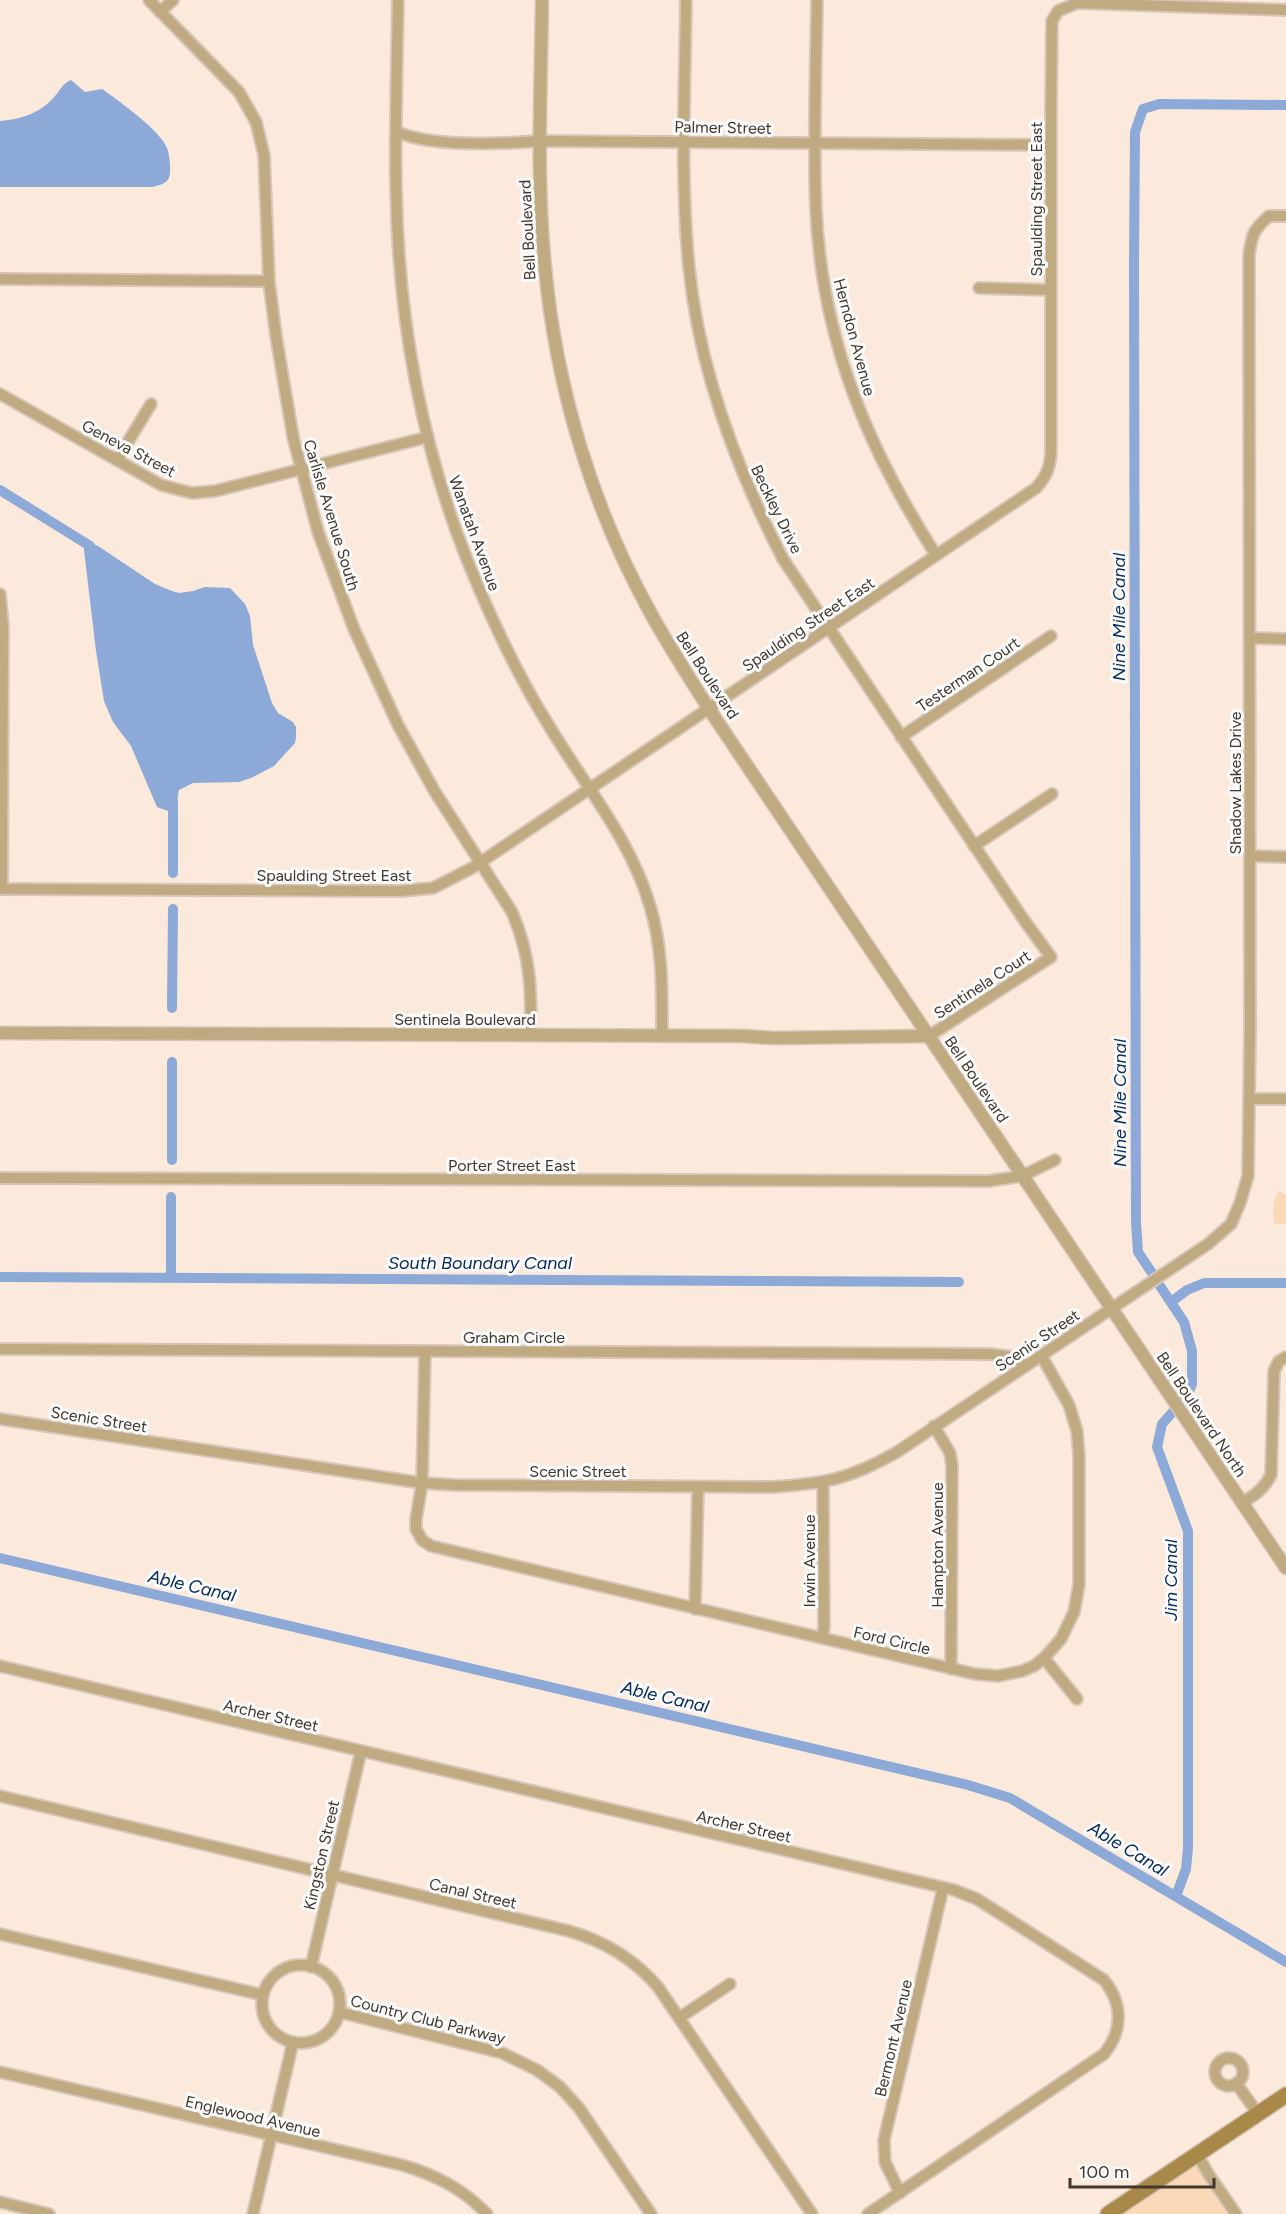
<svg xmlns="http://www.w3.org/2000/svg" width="1286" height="2214" viewBox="0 0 1286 2214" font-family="Figtree,sans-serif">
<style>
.green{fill:#fbd8b8}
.water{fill:#8ca9d7}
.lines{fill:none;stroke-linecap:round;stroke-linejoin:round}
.canal{stroke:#8ca9d7;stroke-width:10}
.minor-casing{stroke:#d6c6b8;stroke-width:14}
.tertiary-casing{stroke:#d6c6b8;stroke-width:15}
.secondary-casing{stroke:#d6c6b8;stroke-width:18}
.minor{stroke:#c0aa82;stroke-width:10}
.tertiary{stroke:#c0aa82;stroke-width:12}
.secondary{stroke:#a98949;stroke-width:15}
.labels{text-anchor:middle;stroke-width:6;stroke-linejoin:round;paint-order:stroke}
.street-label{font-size:16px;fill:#41372d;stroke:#fbfbfb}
.water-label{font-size:18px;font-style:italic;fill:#072c61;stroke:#fbfbfb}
</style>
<rect width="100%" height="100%" fill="#fbeadb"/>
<!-- green -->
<g class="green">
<path d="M1279 1191 1286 1195V1224H1274C1273 1213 1272 1200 1279 1191Z"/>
<path d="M1195 2162 1231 2214H1117Z"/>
</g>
<!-- water -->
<g class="water">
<path d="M71 80 85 92 102 89C119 101 160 130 167 148 169 153 170 162 170 167 171 182 165 184 152 187H0V121C22 119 41 113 55 96 61 89 62 84 71 80Z"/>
<path d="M87 542 98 546 155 584 172 591 179 593 193 591 205 587 230 588 245 604 250 616 253 645 272 703 278 713 293 722 296 727V738L295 743 274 766 251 778 239 782 193 783 179 790 175 811H168L157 807 131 746 113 722 104 701 96 651 84 550V546Z"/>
</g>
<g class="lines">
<!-- canal -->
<g class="canal">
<path d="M0 490 90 546"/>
<path d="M173 873V801"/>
<path d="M172 1008 173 909"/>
<path d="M172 1062V1160"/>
<path d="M1152 1273 1138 1252 1136 1223 1134 263 1135 132 1143 109 1159 104 1286 105"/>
<path d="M0 1277 959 1282"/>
<path d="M171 1277V1197"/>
<path d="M1160 1286 1184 1322 1192 1351V1384L1187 1396 1162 1424 1157 1447 1188 1531V1848L1186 1869 1176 1896"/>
<path d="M1171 1302 1187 1290 1204 1283H1286"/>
<path d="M0 1558 968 1785 1010 1798 1286 1962"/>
</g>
<defs>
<g id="minor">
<path d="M149 0 239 92 256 122 264 155 269 281 276 336 293 437 318 532 354 629 398 725 435 792 512 912C531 957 531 987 531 1035"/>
<path d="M398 0C397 62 395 125 396 187 398 313 420 440 466 557 490 617 517 675 551 729 586 787 631 840 650 906 663 948 662 992 662 1036"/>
<path d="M686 0C685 89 680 179 689 267 699 370 736 468 783 559L1024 920 1051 957 929 1036"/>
<path d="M817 0C816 70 813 140 816 210 822 340 867 447 936 555"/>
<path d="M160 12 173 0"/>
<path d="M397 132C432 147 501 144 540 141L1051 145"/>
<path d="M0 279 269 281"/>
<path d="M979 288 1051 290"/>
<path d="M0 394 161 485 192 493 215 491 428 437"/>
<path d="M117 460 151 404"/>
<path d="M0 594 3 626 2 889"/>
<path d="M1250 638 1286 639"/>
<path d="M901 737 1051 636"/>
<path d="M974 846 1052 794"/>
<path d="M1250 856 1286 857"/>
<path d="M0 889 400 891 433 888 472 868 1036 488C1048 475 1051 464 1051 447V108L1052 21 1058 11 1077 3 1286 10"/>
<path d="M1249 1099H1286"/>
<path d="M0 1178 989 1181 1022 1176 1055 1160"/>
<path d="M0 1349 989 1354 1013 1357 1026 1365"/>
<path d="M425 1351 422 1483 416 1519V1529L422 1540 431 1546 975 1674 998 1676 1022 1671 1034 1666 1044 1658 1061 1639 1074 1612 1079 1584V1456L1077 1431 1069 1405 1041 1355"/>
<path d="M0 1419 422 1483 456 1485 771 1487C824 1484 850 1479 897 1452L1208 1244 1231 1224 1240 1203 1248 1176 1250 1031 1249 255C1252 234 1253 230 1269 216H1286"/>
<path d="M934 1426 950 1453 952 1465 951 1669"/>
<path d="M1242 1503C1255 1495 1264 1489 1271 1475L1274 1371 1279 1361 1286 1357"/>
<path d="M695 1609 698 1487"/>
<path d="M822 1638 824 1627 823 1483"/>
<path d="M1044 1658 1077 1699"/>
<path d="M0 1666 954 1890 977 1899 1104 1980C1123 2004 1123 2030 1104 2054L868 2214"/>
<path d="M0 1796 569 1931C604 1941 634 1959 658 1987L812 2214"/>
<path d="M0 1934 263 1995"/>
<circle cx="301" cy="2004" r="39"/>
<path d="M311 1967 361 1751"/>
<path d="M339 2012 502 2053 537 2070 560 2087 579 2108 651 2214"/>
<path d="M679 2018 730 1984"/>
<circle cx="1229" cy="2072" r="14"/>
<path d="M0 2072 402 2165C435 2175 462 2188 487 2214"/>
<path d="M1236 2083 1258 2114"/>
<path d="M1197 2154 1209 2175 1236 2214"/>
<path d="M900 2193 885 2162 884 2140 943 1888"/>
<path d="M0 2202 49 2214"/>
<path d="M253 2214 293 2042"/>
</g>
<g id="tertiary">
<path d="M542 0C541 89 536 179 545 267 556 387 592 507 650 612 668 645 689 677 709 709L1286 1568"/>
<path d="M0 1033 742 1036 774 1038 929 1036"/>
</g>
<path id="secondary" d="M1108 2214 1286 2095"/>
</defs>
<!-- minor casing -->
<use href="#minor" class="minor-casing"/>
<!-- tertiary casing -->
<use href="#tertiary" class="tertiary-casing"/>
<!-- secondary casing -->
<use href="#secondary" class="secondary-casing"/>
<!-- minor -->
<use href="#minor" class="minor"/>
<!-- tertiary -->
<use href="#tertiary" class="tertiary"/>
<!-- secondary -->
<use href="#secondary" class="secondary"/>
</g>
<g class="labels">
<!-- street labels -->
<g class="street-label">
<text transform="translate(723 127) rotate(1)" y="6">Palmer Street</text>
<text transform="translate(1036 199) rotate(-90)" y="6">Spaulding Street East</text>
<text transform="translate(527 230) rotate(-93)" y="6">Bell Boulevard</text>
<text transform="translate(855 337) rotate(75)" y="6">Herndon Avenue</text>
<text transform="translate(129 448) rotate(28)" y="6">Geneva Street</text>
<text transform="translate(777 509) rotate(64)" y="6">Beckley Drive</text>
<text transform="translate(332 515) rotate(73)" y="6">Carlisle Avenue South</text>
<text transform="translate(475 533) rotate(70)" y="6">Wanatah Avenue</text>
<text transform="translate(808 624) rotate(-34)" y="6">Spaulding Street East</text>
<text transform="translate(968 674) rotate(-34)" y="6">Testerman Court</text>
<text transform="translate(708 675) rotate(57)" y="6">Bell Boulevard</text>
<text transform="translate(1235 783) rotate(-90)" y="6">Shadow Lakes Drive</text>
<text x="334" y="881">Spaulding Street East</text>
<text transform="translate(982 984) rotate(-33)" y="6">Sentinela Court</text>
<text x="465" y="1025">Sentinela Boulevard</text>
<text transform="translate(977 1079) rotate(56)" y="6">Bell Boulevard</text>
<text x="512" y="1171">Porter Street East</text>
<text x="514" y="1343">Graham Circle</text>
<text transform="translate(1037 1340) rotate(-34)" y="6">Scenic Street</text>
<text transform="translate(1202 1414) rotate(56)" y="6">Bell Boulevard North</text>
<text transform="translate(99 1419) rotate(9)" y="6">Scenic Street</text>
<text x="578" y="1477">Scenic Street</text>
<text transform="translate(937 1545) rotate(-90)" y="6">Hampton Avenue</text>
<text transform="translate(809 1561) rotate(-90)" y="6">Irwin Avenue</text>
<text transform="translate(892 1640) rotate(13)" y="6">Ford Circle</text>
<text transform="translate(271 1715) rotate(13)" y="6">Archer Street</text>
<text transform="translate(744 1826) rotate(13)" y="6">Archer Street</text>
<text transform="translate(321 1855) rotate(-77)" y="6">Kingston Street</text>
<text transform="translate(473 1893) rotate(13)" y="6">Canal Street</text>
<text transform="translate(428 2019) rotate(14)" y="6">Country Club Parkway</text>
<text transform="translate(893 2038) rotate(-77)" y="6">Bermont Avenue</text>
<text transform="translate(253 2116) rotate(13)" y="6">Englewood Avenue</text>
</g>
<!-- water labels -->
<g class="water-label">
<text transform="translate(1119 617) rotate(-90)" y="6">Nine Mile Canal</text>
<text transform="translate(1120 1103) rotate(-90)" y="6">Nine Mile Canal</text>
<text x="480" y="1269">South Boundary Canal</text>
<text transform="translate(1171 1580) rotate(-90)" y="6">Jim Canal</text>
<text transform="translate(192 1586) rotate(13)" y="6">Able Canal</text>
<text transform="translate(665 1697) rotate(13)" y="6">Able Canal</text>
<text transform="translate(1128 1849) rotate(31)" y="6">Able Canal</text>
</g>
</g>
<!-- scale -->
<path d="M1070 2178v9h144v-9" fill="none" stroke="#41372d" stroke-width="3"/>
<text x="1079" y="2178" font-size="18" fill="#41372d" stroke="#fbfbfb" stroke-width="4.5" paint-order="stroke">100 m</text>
</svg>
